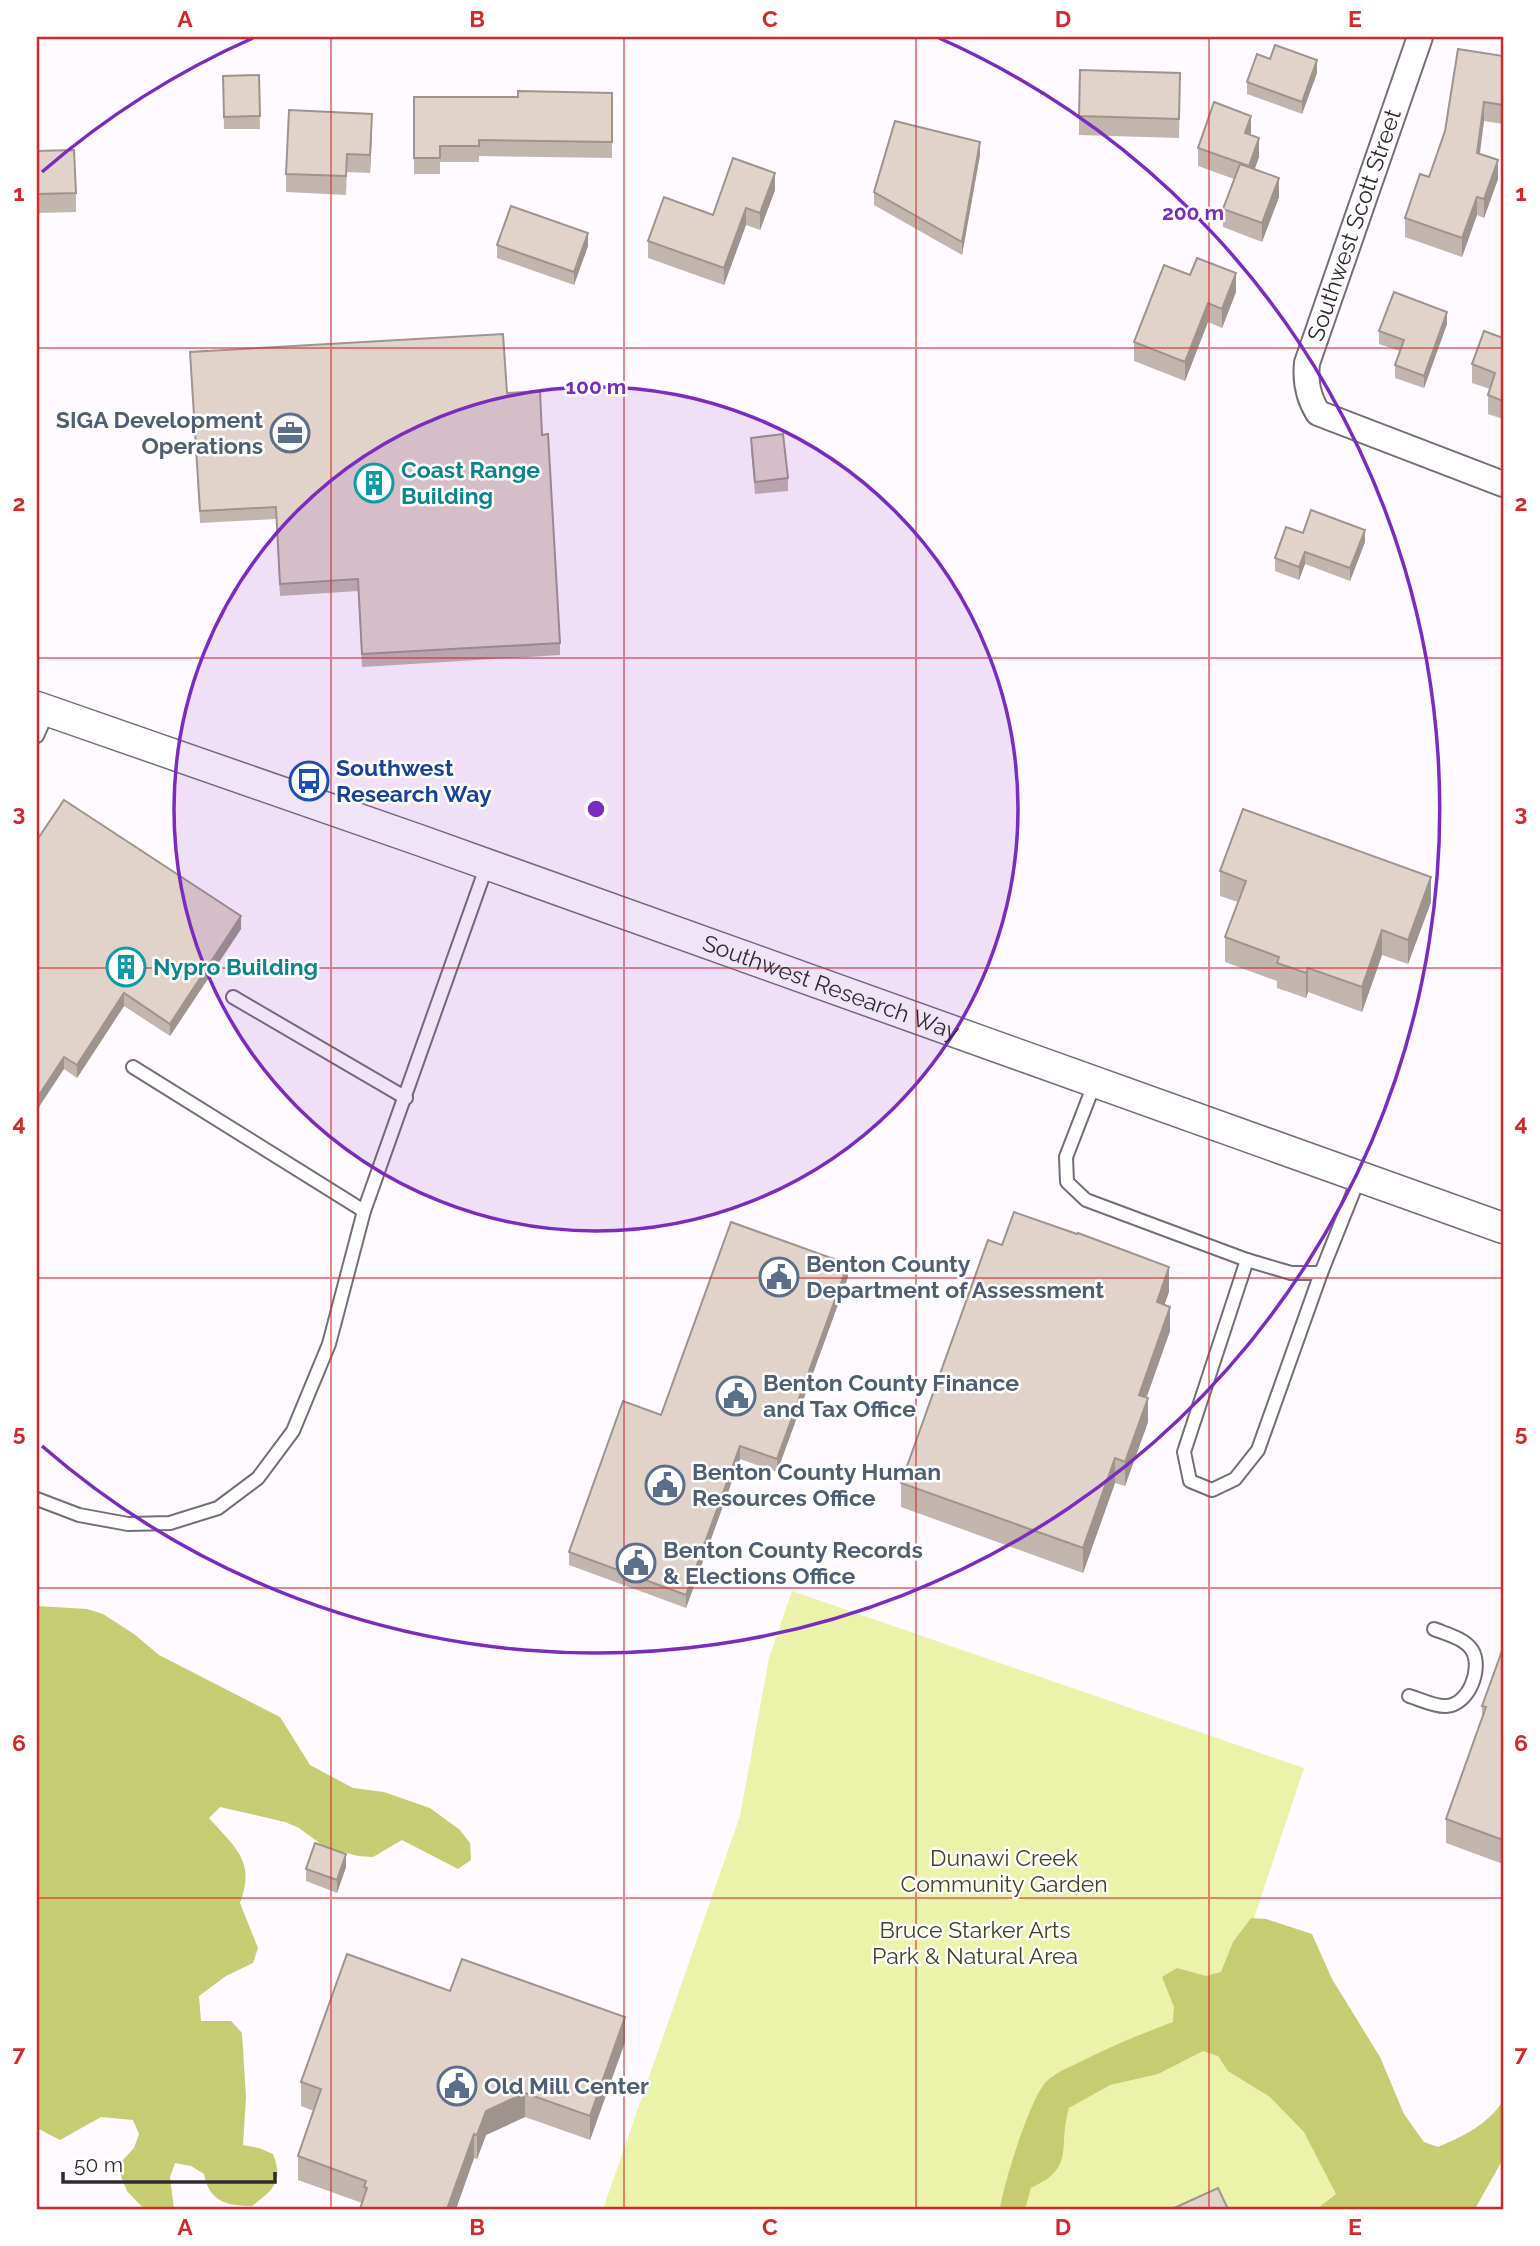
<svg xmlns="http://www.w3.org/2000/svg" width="1540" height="2246" viewBox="0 0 1540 2246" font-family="Raleway,sans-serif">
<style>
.green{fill:#ebf2aa}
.forest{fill:#c5cc71}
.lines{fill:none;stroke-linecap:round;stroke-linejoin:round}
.service-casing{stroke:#776d78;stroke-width:16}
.minor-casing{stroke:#776d78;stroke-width:28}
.tertiary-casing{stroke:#776d78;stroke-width:33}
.service{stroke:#fff;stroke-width:12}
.minor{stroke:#fff;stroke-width:24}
.tertiary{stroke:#fff;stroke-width:30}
.wall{fill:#c2b5ae}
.shaded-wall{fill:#9e948d}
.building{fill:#e2d3ca;stroke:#9e948d;stroke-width:2}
.grid{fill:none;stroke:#d62828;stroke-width:2;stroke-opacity:0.55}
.ring{fill:none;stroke:#7b2cbf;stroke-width:3.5}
.labels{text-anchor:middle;stroke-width:5;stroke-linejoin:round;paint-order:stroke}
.street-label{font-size:23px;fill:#302b30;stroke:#fff}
.service-label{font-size:23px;font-weight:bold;fill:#4e5e75;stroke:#fff;text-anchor:start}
.culture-label{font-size:23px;font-weight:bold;fill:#0d838f;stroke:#fff;text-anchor:start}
.transit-label{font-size:23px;font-weight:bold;fill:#164399;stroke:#fff;text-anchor:start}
.park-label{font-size:23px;fill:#42451e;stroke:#fff}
.centre{fill:#7b2cbf;stroke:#fff;stroke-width:3.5}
.ring-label{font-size:21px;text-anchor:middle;font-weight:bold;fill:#7b2cbf;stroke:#fff;stroke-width:5;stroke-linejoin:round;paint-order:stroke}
.neatline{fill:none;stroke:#d62828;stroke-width:2.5}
.grid-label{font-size:23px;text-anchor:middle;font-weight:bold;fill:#d62828}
</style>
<rect width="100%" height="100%" fill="#fffaff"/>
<!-- green -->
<path class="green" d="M792 1591 1304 1768 1237 1969 1466 2209H603L740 1816 769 1658Z"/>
<!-- forest -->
<g class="forest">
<path d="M37 1606 87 1609 103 1614 134 1634 159 1655 280 1717 310 1765 353 1788 384 1792 430 1808 460 1830 470 1843 471 1860 458 1869 402 1840 373 1857 358 1856 325 1847 299 1828 285 1822 220 1807 209 1818C235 1848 256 1860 240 1903L258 1948 253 1963 226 1976 199 1996 201 2021H231L242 2033 246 2097 243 2145 259 2148 273 2154C284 2181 273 2190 252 2206 226 2206 209 2201 204 2174L191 2166 175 2163 170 2177 174 2209H144L127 2191 121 2176 123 2160 134 2148 139 2134 133 2120 101 2117 60 2140 37 2128Z"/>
<path d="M1251 1918 1266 1919 1312 1934 1332 1979 1380 2057 1404 2114 1424 2142 1438 2147C1464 2136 1487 2125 1503 2101V2159L1475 2209H1317L1336 2194 1304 2132 1270 2097 1228 2071 1218 2056 1203 2051 1158 2074 1110 2085 1069 2108C1057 2147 1077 2167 1031 2188L1025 2209H1000C1003 2186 1030 2098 1046 2082 1055 2073 1067 2068 1078 2063 1109 2047 1141 2034 1173 2022L1174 2007 1162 1977 1177 1968 1206 1976 1221 1972 1233 1942Z"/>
</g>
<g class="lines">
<defs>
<g id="service">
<path d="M37 736 48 711"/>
<path d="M233 997 406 1098"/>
<path d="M133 1067 364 1211"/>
<path d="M1095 1082 1066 1157 1067 1182 1086 1200 1247 1260 1291 1273H1321L1359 1178"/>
<path d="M1247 1260 1184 1452 1190 1481 1212 1490 1235 1479 1258 1450 1321 1273"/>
<path d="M37 1499 79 1515 128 1524 170 1523 218 1508 258 1478 293 1431 329 1344 364 1211 487 865"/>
<path d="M1409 1696C1420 1699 1435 1707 1446 1706 1469 1705 1483 1668 1472 1650 1464 1638 1446 1634 1434 1629"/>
</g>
<path id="minor" d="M1420 37 1307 363C1305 382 1308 397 1318 413L1503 484"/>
<g id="tertiary">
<path id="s1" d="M37 707 419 840 1503 1228"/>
</g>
</defs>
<!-- service casing -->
<use href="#service" class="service-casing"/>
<!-- minor casing -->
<use href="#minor" class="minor-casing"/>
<!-- tertiary casing -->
<use href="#tertiary" class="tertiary-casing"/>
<!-- service -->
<use href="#service" class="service"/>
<!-- minor -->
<use href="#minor" class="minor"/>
<!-- tertiary -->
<use href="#tertiary" class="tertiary"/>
</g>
<!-- wall -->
<g class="wall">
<path d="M1503 56V124L1484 121 1480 154 1498 179 1484 218 1477 215 1462 257 1405 237V218Z"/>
<path d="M1270 59 1317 73 1302 114 1247 94V82Z"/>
<path d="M259 75 260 129H224L223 76Z"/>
<path d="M1180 92 1179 138 1079 135V116Z"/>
<path d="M612 93V158L479 156V162H440V174H414V97H518Z"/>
<path d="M372 133 370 173 347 172 346 195 286 192V174Z"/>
<path d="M1251 135 1259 157 1254 170 1279 197 1262 242 1223 227V209L1234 179 1198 166V148Z"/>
<path d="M37 151 76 193V212L37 213Z"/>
<path d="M980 155 962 255 874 205V192Z"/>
<path d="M775 190 760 230 746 225 724 285 648 258V241Z"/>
<path d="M497 245 588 246 574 285 497 258Z"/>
<path d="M1164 265 1236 292 1222 328 1208 322 1185 381 1134 361V342Z"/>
<path d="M1447 324 1424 388 1395 378V365L1400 351 1379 344V331Z"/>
<path d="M1503 338V419L1488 414V395L1490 389 1472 383V364Z"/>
<path d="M190 352 507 393 542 435 560 643V655L362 667 358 591 280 596 276 519 200 523Z"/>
<path d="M751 438 788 478V491L755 494 751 450Z"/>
<path d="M1303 533 1365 542 1350 581 1305 564 1299 580 1275 571V558Z"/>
<path d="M37 840 241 929 170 1036 124 1006 77 1078 64 1069Z"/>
<path d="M1220 871 1431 902 1408 964 1382 955 1362 1012 1308 992 1306 998 1277 988V981L1225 962V937L1238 902 1220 896Z"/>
<path d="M848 1277 777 1472 740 1459 686 1608 569 1565V1552L661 1415Z"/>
<path d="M1169 1292 1164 1305 1170 1331 1146 1397 1148 1422 1125 1486 1115 1483 1083 1573 901 1507V1483Z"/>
<path d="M1503 1648V1864L1446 1843V1819L1482 1719V1706Z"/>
<path d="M346 1867 337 1893 306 1881V1869Z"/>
<path d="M450 1991 625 2042 590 2140 525 2117 486 2135 477 2159 474 2158 456 2209H360L362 2203 298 2180V2156L314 2111 301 2106V2082Z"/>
</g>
<!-- shaded-wall -->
<g class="shaded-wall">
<path d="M1317 60V73L1302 114V102Z"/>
<path d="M1484 102V121L1477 171V153Z"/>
<path d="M372 114V133L370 173V155Z"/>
<path d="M1251 116V134L1245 152V133Z"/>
<path d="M1259 138V157L1249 185V166Z"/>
<path d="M980 142V155L962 255V242Z"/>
<path d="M1498 160V179L1484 218V199Z"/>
<path d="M775 173V190L760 230V213Z"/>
<path d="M1279 178V197L1262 242V223Z"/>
<path d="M1477 197V215L1462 257V238Z"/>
<path d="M746 208V225L724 285V268Z"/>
<path d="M588 233V246L574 285V272Z"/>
<path d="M1236 273V292L1222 328V309Z"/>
<path d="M1208 303V322L1185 381V362Z"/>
<path d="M1447 312V324L1424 388V376Z"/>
<path d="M1365 530V542L1350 581V568Z"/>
<path d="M1305 552V564L1299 580V567Z"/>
<path d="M1431 877V902L1408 964V940Z"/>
<path d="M241 916V929L170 1036V1024Z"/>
<path d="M1382 930V955L1362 1012V987Z"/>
<path d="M1308 968V992L1306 998V973Z"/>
<path d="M124 993V1006L77 1078V1065Z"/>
<path d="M64 1057V1069L37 1110V1098Z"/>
<path d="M848 1264V1277L777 1472V1459Z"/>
<path d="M1169 1267V1292L1157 1326V1302Z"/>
<path d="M1170 1307V1331L1139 1419V1395Z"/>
<path d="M1148 1398V1422L1125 1486V1462Z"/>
<path d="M740 1446V1459L686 1608V1595Z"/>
<path d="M1115 1458V1483L1083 1573V1548Z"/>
<path d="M346 1854V1867L337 1893V1880Z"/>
<path d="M625 2017V2042L590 2140V2116Z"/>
<path d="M525 2093V2117L486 2135 477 2159V2135L486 2111Z"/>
<path d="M474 2134V2158L456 2209H447Z"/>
</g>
<!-- building -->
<g class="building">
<path d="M1275 45 1317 60 1302 102 1247 82 1257 54 1270 59Z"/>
<path d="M1458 49 1503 56V105L1484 102 1477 153 1498 160 1484 199 1477 197 1462 238 1405 218 1420 174 1429 177 1445 131Z"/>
<path d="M1080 70 1180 73 1179 119 1079 116Z"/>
<path d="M259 75 260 116 224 117 223 76Z"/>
<path d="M518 91 612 93V142L479 140V146H440V158H414V97H518Z"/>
<path d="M1214 102 1251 116 1245 133 1259 138 1249 166 1198 148Z"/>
<path d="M289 110 372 114 370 155 347 154 346 176 286 174Z"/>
<path d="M895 121 980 142 962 242 874 192Z"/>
<path d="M74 150 76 193 37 194V151Z"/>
<path d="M733 158 775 173 760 213 746 208 724 268 648 241 664 197 713 215Z"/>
<path d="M1240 164 1279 178 1262 223 1223 209Z"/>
<path d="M511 206 588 233 574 272 497 245Z"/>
<path d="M1197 258 1236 273 1222 309 1208 303 1185 362 1134 342 1164 265 1190 275Z"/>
<path d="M1394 292 1447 312 1424 376 1395 365 1404 340 1379 331Z"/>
<path d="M1484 331 1503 338V401L1488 395 1495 373 1472 364Z"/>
<path d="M503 334 507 393 540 391 542 435 548 434 560 643 362 654 358 579 280 584 276 507 200 511 190 352Z"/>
<path d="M783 434 788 478 755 482 751 438Z"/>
<path d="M1311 510 1365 530 1350 568 1305 552 1299 567 1275 558 1286 527 1303 533Z"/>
<path d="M64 800 241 916 170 1024 124 993 77 1065 64 1057 37 1098V840Z"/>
<path d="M1243 809 1431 877 1408 940 1382 930 1362 987 1308 968 1306 973 1277 963 1279 957 1225 937 1246 881 1220 871Z"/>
<path d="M1014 1212 1077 1234 1078 1233 1169 1267 1157 1302 1170 1307 1139 1395 1148 1398 1125 1462 1115 1458 1083 1548 901 1483 988 1240 1002 1245Z"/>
<path d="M731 1222 848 1264 777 1459 740 1446 686 1595 569 1552 623 1401 661 1415Z"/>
<path d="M1503 1648V1840L1446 1819 1486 1707 1482 1706Z"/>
<path d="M315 1843 346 1854 337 1880 306 1869Z"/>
<path d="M347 1954 450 1991 462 1959 625 2017 590 2116 525 2093 486 2111 477 2135 474 2134 447 2209H360L367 2188 364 2187 366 2181 298 2156 321 2089 301 2082Z"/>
<path d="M1218 2188 1228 2209H1172Z"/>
</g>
<!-- grid -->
<path class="grid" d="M331 37V2209M624 37V2209M916 37V2209M1209 37V2209M37 348H1503M37 658H1503M37 968H1503M37 1278H1503M37 1588H1503M37 1898H1503"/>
<!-- distance rings -->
<circle cx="596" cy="809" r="422" fill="#7b2cbf" fill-opacity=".12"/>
<g class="ring">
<circle cx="596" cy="809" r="422"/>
<path d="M42 172A844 844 0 0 1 253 38M939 38A844 844 0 1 1 42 1446"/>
</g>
<!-- icons -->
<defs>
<symbol id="office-ring" viewBox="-11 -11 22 22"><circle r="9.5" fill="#fff" stroke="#5c6f8a" stroke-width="1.5"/><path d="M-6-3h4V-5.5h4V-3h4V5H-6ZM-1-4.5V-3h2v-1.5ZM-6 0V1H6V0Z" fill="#5c6f8a"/></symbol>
<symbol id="building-ring" viewBox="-11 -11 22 22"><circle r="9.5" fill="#fff" stroke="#0f9aa8" stroke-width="1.5"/><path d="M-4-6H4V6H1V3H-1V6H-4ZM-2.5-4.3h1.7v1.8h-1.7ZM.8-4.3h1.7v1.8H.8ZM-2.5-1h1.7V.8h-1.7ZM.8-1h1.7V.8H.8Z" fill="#0f9aa8"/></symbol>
<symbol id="bus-ring" viewBox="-11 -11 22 22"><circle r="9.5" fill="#fff" stroke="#1a4fb4" stroke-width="1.5"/><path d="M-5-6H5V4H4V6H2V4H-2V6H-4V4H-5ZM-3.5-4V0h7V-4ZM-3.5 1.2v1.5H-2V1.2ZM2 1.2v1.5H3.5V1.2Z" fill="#1a4fb4"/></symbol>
<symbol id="civic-ring" viewBox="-11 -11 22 22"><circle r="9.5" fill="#fff" stroke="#5c6f8a" stroke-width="1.5"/><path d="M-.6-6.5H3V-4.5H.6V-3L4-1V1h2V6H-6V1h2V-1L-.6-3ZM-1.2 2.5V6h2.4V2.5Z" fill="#5c6f8a"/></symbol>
</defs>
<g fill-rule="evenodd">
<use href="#office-ring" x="268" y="411" width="44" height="44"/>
<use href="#building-ring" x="352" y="461" width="44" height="44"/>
<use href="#bus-ring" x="287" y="759" width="44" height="44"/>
<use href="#building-ring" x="104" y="945" width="44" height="44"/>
<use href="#civic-ring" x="757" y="1255" width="44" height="44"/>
<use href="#civic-ring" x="714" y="1374" width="44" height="44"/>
<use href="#civic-ring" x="643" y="1463" width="44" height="44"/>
<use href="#civic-ring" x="614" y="1541" width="44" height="44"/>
<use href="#civic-ring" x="435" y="2064" width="44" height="44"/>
</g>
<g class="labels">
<!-- street labels -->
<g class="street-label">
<text transform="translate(1354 225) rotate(-71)" y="8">Southwest Scott Street</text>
<text dy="8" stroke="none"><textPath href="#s1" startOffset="842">Southwest Research Way</textPath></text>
</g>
<!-- service labels -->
<g class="service-label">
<text x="263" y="428" text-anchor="end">SIGA Development<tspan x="263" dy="26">Operations</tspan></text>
<text x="806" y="1272">Benton County<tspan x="806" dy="26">Department of Assessment</tspan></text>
<text x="763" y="1391">Benton County Finance<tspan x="763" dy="26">and Tax Office</tspan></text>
<text x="692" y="1480">Benton County Human<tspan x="692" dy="26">Resources Office</tspan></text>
<text x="663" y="1558">Benton County Records<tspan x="663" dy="26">&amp; Elections Office</tspan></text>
<text x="484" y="2094">Old Mill Center</text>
</g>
<!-- culture labels -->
<g class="culture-label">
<text x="401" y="478">Coast Range<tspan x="401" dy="26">Building</tspan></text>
<text x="153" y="975">Nypro Building</text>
</g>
<!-- transit labels -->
<g class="transit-label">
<text x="336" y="776">Southwest<tspan x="336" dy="26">Research Way</tspan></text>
</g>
<!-- park labels -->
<g class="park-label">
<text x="1004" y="1866">Dunawi Creek<tspan x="1004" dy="26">Community Garden</tspan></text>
<text x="975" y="1938">Bruce Starker Arts<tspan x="975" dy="26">Park &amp; Natural Area</tspan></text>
</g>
</g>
<circle cx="596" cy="809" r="10" class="centre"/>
<g class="ring-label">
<text x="1193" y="220">200 m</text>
<text x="596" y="394">100 m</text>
</g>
<!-- border -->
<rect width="1540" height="2246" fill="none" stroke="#ffffff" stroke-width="77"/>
<!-- scale -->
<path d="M63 2172v10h212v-10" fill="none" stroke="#302b30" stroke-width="3.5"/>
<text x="74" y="2172" font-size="21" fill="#302b30" stroke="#ffffff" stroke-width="5" paint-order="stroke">50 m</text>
<rect x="38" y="38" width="1464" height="2170" class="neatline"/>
<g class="grid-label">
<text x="185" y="27">A</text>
<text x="477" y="27">B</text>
<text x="770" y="27">C</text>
<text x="1063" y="27">D</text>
<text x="1355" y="27">E</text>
<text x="19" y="201">1</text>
<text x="1521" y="201">1</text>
<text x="19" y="511">2</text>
<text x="1521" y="511">2</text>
<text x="19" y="821">3</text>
<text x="1521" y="821">3</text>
<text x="19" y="1131">4</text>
<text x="1521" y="1131">4</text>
<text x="19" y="1441">5</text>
<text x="1521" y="1441">5</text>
<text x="19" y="1751">6</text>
<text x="1521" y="1751">6</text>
<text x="19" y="2061">7</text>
<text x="1521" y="2061">7</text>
<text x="185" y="2235">A</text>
<text x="477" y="2235">B</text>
<text x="770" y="2235">C</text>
<text x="1063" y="2235">D</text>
<text x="1355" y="2235">E</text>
</g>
</svg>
